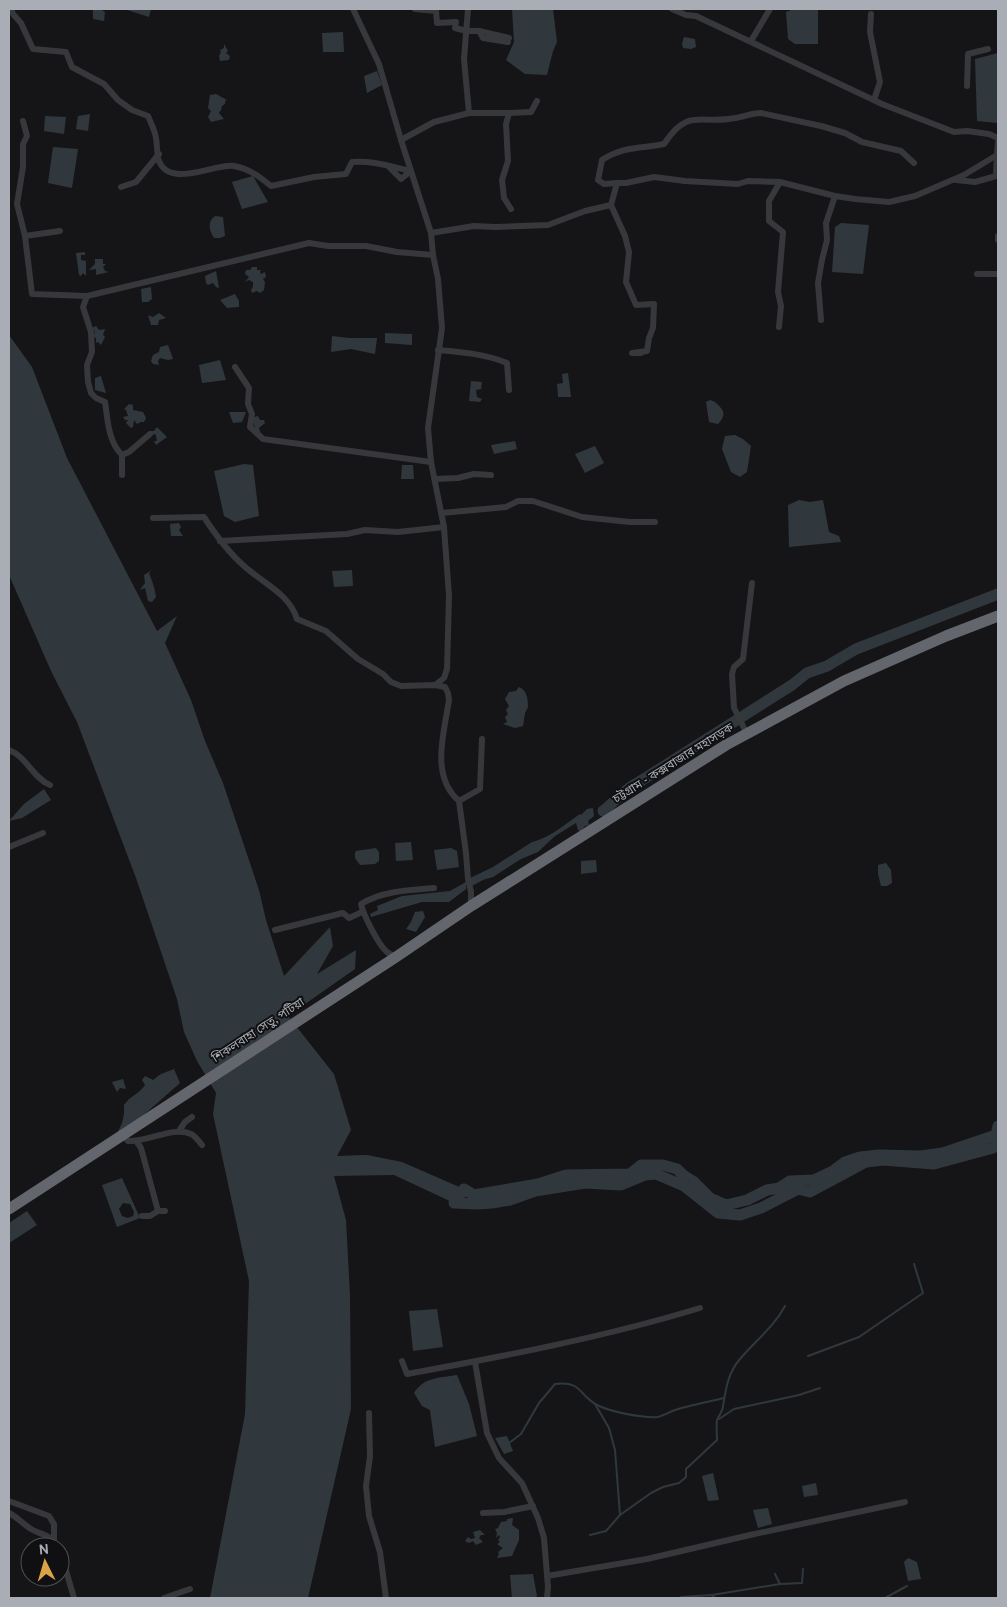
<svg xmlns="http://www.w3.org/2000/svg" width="1007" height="1607" viewBox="0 0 1007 1607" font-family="Overpass,'Noto Sans Bengali',sans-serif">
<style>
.water{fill:#30383e;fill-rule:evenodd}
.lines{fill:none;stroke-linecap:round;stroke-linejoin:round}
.stream{stroke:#30383e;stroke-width:2}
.river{stroke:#30383e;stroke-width:11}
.street{stroke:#37383b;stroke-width:6}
.highway{stroke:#63666c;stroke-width:11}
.labels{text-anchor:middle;stroke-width:4;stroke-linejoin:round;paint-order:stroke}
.street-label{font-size:12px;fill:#a9adb5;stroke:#101012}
</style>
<rect width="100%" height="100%" fill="#151517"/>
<!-- water -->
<g class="water">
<path d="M93 9H100L105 12 104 21 93 19Z"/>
<path d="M124 9H151L149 17Z"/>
<path d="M512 9H553L557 42 553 51 547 75 525 74 506 60 514 42Z"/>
<path d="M794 9H818V44H795L788 39 786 12Z"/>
<path d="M343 32 344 52H323L322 33Z"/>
<path d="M684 37 695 39 696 47 691 49 683 48 682 44Z"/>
<path d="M224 44 228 51 226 53 230 56 229 60 220 61 219 56 221 52 220 50 224 48Z"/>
<path d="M998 53V123L977 121 975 59Z"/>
<path d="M377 71 382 85 367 93 364 76Z"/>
<path d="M216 94 227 100 225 101V104L222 106 221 110 219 113 224 119 211 122 208 117 211 111 208 108 210 95Z"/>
<path d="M90 114 88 131 76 129 78 116Z"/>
<path d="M45 116 66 117 64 134 44 131Z"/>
<path d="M53 147 78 149 72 188 48 183Z"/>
<path d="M253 176 268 202 242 209 232 182Z"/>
<path d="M215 216 223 217 225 236 220 238H214C209 230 207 222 215 216Z"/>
<path d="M841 223 869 225 863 274 832 272 835 227Z"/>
<path d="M85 252V255H81V260L86 261V276L83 273 81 276 79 275 76 253Z"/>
<path d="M95 259H103V264H106L103 267 105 271 109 272 96 275V269L89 270 95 264Z"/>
<path d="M252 267H257V270H261L260 272 261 274 265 272 266 277 263 279 265 282 264 290 260 293 257 291 252 293 251 290 253 287V282L249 280 245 282 249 277 245 274 246 270H250Z"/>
<path d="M216 271 219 288 216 287 213 283 208 285 206 283 205 276Z"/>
<path d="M151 287 152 299 148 302H142L141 289Z"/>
<path d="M235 294 239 301V307L227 308 220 300Z"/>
<path d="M159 313 166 318 159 320 158 325H151L148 315 153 317Z"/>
<path d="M96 326 99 330 105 329 103 335 105 337 101 345 98 342 96 343V338L93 337 95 332 92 328Z"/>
<path d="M385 333 412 334V345L385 343Z"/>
<path d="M9 335 32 367 67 458 157 631 177 616 165 643 191 700 205 741 223 783 259 890 266 920 284 976 330 927 333 946 317 974 356 950 355 969 288 1016 334 1074 351 1130 337 1156 367 1155 402 1162 464 1189 454 1203 394 1175 334 1176 346 1220 350 1295 351 1409 308 1598H210L245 1414 249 1281 213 1114 216 1093 197 1061 184 1032 177 999 136 878 77 722 51 671 9 575Z"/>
<path d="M332 336 349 338H377L375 354 351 349 331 352Z"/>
<path d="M168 345 173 359 168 360 160 358 158 361 159 365 153 364 151 361 153 355 159 352 160 347Z"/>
<path d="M220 360 226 380 202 383 199 365Z"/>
<path d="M568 373 571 397H558L557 384 563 383 562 374Z"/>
<path d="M101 376 106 393 95 390V378Z"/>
<path d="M471 381 482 382 481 389 476 390 477 397 482 399 480 402 469 401Z"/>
<path d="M710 400 715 402C724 410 727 414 718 424L709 422 706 402Z"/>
<path d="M129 404 133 405V410L143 412 146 418 144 422H141L137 424 134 420 133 427 131 428 126 423 128 420H125L123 417 128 416 126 410 124 409Z"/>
<path d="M229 412H246L242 422 233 423Z"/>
<path d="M258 416 260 420H264L265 423 259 428 261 434C254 429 253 425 254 417Z"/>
<path d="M157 427 167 437 156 445 154 441H157L156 435 154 434 151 436 150 431H154Z"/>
<path d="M735 435 743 439 751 446 747 472 740 477 731 472 722 449 725 436Z"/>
<path d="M515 441 517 449 494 454 491 445Z"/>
<path d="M595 446 604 463 585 473 575 454Z"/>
<path d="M244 464 253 465 259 516 235 522 224 516 214 471Z"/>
<path d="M402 465H413L414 479H401Z"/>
<path d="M799 500 810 502 823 500 829 532 839 536 841 542 789 547 788 505Z"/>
<path d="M179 523 181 527 179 530 183 536H171L170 524Z"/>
<path d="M152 570 149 573C152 581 155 588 156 597L152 602 148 601 145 588 140 590 145 583 144 575Z"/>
<path d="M352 570 353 586 334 587 332 571Z"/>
<path d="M519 687C527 690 528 699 528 707L525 713 523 726 515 728 503 724 507 722 505 717 508 714 506 710 509 706 505 699 509 692 516 691Z"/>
<path d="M44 789 51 800 22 818 9 821 24 804Z"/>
<path d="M593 808 594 816 588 821 589 825 585 826 581 831 578 830 576 823 555 836 538 852 521 859 493 877 483 880 472 886 468 879 493 867 532 842C550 838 565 824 580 814L581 815 587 809Z"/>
<path d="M411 842 413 860 396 861 395 843Z"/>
<path d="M376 848 379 852V861L375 864 360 865 355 858V853L356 851Z"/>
<path d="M451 848 457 851 459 867 437 870 434 850Z"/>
<path d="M596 860 597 872 581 874V861Z"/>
<path d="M886 863 891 870 892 883 887 886H881L878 874V865Z"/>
<path d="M466 882V889L449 902H422L371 917 370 914 378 910 377 906 402 896 450 891Z"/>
<path d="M423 911 425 917 416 932 406 929 411 922 415 912Z"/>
<path d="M174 1069 180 1083 130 1127 113 1139C121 1128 125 1119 124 1105 130 1096 139 1094 145 1085L142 1080 145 1076 153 1080 161 1074Z"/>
<path d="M123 1079 126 1089 120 1088 117 1092 112 1082Z"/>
<path d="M122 1178 140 1218 117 1227 102 1185ZM123 1203 130 1204 134 1212 133 1216 128 1218 122 1216 119 1209Z"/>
<path d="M27 1211 37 1225 9 1243V1223Z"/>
<path d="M437 1309 443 1347 413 1351 409 1311Z"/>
<path d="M457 1375 469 1404 477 1436 435 1447 430 1410 422 1406 414 1393C424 1377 439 1378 457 1375Z"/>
<path d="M507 1436 513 1451 504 1454 495 1438Z"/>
<path d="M713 1473 719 1500 708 1501 702 1476Z"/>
<path d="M816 1483 818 1495 804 1497 802 1486Z"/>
<path d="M768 1508 772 1524 758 1528 753 1510Z"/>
<path d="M512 1518 513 1519 512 1525 519 1530V1540L512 1556 497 1558 499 1554 498 1552 503 1548 498 1545V1543L500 1542 498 1540 500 1537 499 1535 496 1538 497 1533 495 1529 498 1528 501 1522 507 1521V1519Z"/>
<path d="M480 1530 485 1535H481L479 1538 483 1542 476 1545 473 1541 469 1543 465 1541 468 1537 471 1539 475 1538 473 1532Z"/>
<path d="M908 1558 917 1562 921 1579 908 1581 904 1562Z"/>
<path d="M533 1574 537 1596 535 1598H512L510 1575Z"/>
</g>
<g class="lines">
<!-- stream -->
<g class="stream">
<path d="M808 1356 859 1337 923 1293 914 1264"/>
<path d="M595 1404 609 1428 615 1450 620 1515"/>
<path d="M719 1419 734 1409 799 1395 820 1388"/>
<path d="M509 1443 521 1434 539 1403 555 1384C583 1381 578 1395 597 1405 611 1412 642 1418 657 1417 663 1416 669 1412 675 1410 691 1405 708 1402 724 1398"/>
<path d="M590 1535 606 1531 620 1515 651 1493 663 1487 679 1483 686 1477V1469L717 1440C717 1434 716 1426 717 1420 719 1415 723 1411 723 1406 726 1388 728 1373 740 1359 755 1341 774 1327 785 1306"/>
<path d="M780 1584 802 1583 803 1569"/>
<path d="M712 1595 780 1584 775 1574"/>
<path d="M681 1597 712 1595 715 1598"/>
<path d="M885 1598 907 1586"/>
</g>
<!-- river -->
<g class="river">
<path d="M603 811C615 802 625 788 639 782L792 685 807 673 827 666 856 649 998 594"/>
<path d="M998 1126 996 1135 943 1153 921 1156 879 1155 860 1157 845 1162 833 1171 814 1180 790 1181 779 1188 767 1190 747 1200 726 1205 710 1198 694 1182 683 1175 677 1169 663 1165H641L630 1174 566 1175 538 1184 474 1195 464 1189 454 1203 478 1204 492 1203 510 1200 535 1191 585 1183 621 1185 645 1175 656 1174 684 1186 718 1213 740 1215 761 1208 798 1189 810 1192 866 1162 883 1160 934 1164 993 1148 998 1144"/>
</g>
<!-- street -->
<g class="street">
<path d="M11 9 13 14 21 23 33 49 66 52 72 67 104 84 118 100 132 110 148 116C151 123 155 131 156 138 157 143 157 158 159 161 170 189 215 163 234 166 250 169 260 177 271 186L314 177 346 174 352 162C372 160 392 167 411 171L401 179 388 166"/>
<path d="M353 9 379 64 401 140 431 233 433 255 438 279 442 328 428 428 431 462 444 527 449 596 447 669 444 678 435 685"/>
<path d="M415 9 436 11 437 23 456 22 455 28 467 31H479L509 38"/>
<path d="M468 9 464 59 469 113"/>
<path d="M672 9 686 15 696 16 882 104 954 132 967 131 989 134 998 138"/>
<path d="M871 14 870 32 880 82 874 100"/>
<path d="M479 31 483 38 508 42"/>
<path d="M751 41 770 9"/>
<path d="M967 86 968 54 988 49"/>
<path d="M23 121 27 136 23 144V167L17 204 25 236"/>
<path d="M401 140 434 122 469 113H509"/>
<path d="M956 180 975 182 996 176 997 155"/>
<path d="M617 183 604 184 598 180 602 160C624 146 639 149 664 144 688 107 700 125 735 118 744 117 751 113 761 113L821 126 845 133 862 142 901 151 914 163"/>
<path d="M121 187 136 182 159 154"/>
<path d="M611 205 625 236 629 252 626 282 636 305 654 304 653 328 649 338 647 351 632 353H641"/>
<path d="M511 209 504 198 502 180 508 161 506 124 509 113 531 112 537 101"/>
<path d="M60 231 25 236 32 294 87 296 309 243 328 246H366L397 252 433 255"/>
<path d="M431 233 474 226 495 227 548 225 585 211 611 205 617 183H626L654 177 685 181 738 184 748 181 780 182 835 196 855 199 889 202 915 196 964 175 997 155 998 142"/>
<path d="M998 236V240"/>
<path d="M977 274H998"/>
<path d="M87 296 83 307 91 332 92 352 87 365 88 382 91 393 96 398 105 402C108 421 108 441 122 455V475"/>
<path d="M821 320 818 283 822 260 827 240 826 223 835 196"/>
<path d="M779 327 781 306 778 292 783 232 769 221V201L780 182"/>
<path d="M438 350C462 352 485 354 507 363L509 390"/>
<path d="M235 367 249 388 248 404 252 414 250 427 263 439 431 462"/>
<path d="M122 455 129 452 150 434"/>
<path d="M435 479 458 478 474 474 491 475"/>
<path d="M442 513 506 507 518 501H533L582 517 630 522H655"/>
<path d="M153 518 204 517C215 534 227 551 243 565 262 583 289 593 297 619L326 631 358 659 383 674 391 682 401 686 435 685 445 687 448 693 449 700C444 733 430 776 459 801L480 789 482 739"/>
<path d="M220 541 347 534 365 530 398 532 444 527"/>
<path d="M747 734 734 708 732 674 734 667 743 659 752 583"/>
<path d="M9 750C27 757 33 778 50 785"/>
<path d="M459 801 466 853 468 879 471 892V906"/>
<path d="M9 847 43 833"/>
<path d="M275 930 343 913 349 918 362 912"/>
<path d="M396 957C393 955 388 954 386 951 378 944 363 914 361 904 382 891 409 890 434 888"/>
<path d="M179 1131 185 1122 192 1117"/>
<path d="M122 1135 128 1141C148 1142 173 1126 191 1134 195 1136 199 1141 202 1145"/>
<path d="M137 1142 141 1148 158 1211H165"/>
<path d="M142 1216H150L158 1211"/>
<path d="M402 1361 407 1374C505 1356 605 1337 700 1308"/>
<path d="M475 1362 487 1433 499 1458 522 1483 538 1518 544 1538 548 1587 547 1598"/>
<path d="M369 1413 370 1456 366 1486 369 1516 380 1552 386 1598"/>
<path d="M9 1501 49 1516 54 1524V1541"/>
<path d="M9 1513C17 1517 21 1522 28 1527 38 1535 51 1533 57 1547"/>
<path d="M483 1513 504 1512 533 1506"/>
<path d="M60 1555 65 1567 74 1598"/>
<path d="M547 1576 647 1559 750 1535 905 1502"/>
<path d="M164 1598 190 1589"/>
</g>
<!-- highway -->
<path class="highway" d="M9 1209 396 957 471 906 726 745 844 681 946 636 998 616"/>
</g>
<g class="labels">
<!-- street labels -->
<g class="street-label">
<text transform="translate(673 763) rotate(-32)" y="4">চট্টগ্রাম - কক্সবাজার মহাসড়ক</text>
<text transform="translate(258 1030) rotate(-33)" y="4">শিকলবাহা সেতু, পটিয়া</text>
</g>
</g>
<!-- border -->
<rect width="1007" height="1607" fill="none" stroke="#a9adb5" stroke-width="20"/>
<!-- north arrow -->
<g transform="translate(45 1562) rotate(355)"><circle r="24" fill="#101012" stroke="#4d4f53"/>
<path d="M0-4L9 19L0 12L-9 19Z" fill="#dca248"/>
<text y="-8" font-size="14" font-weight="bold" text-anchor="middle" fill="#a9adb5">N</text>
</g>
</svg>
